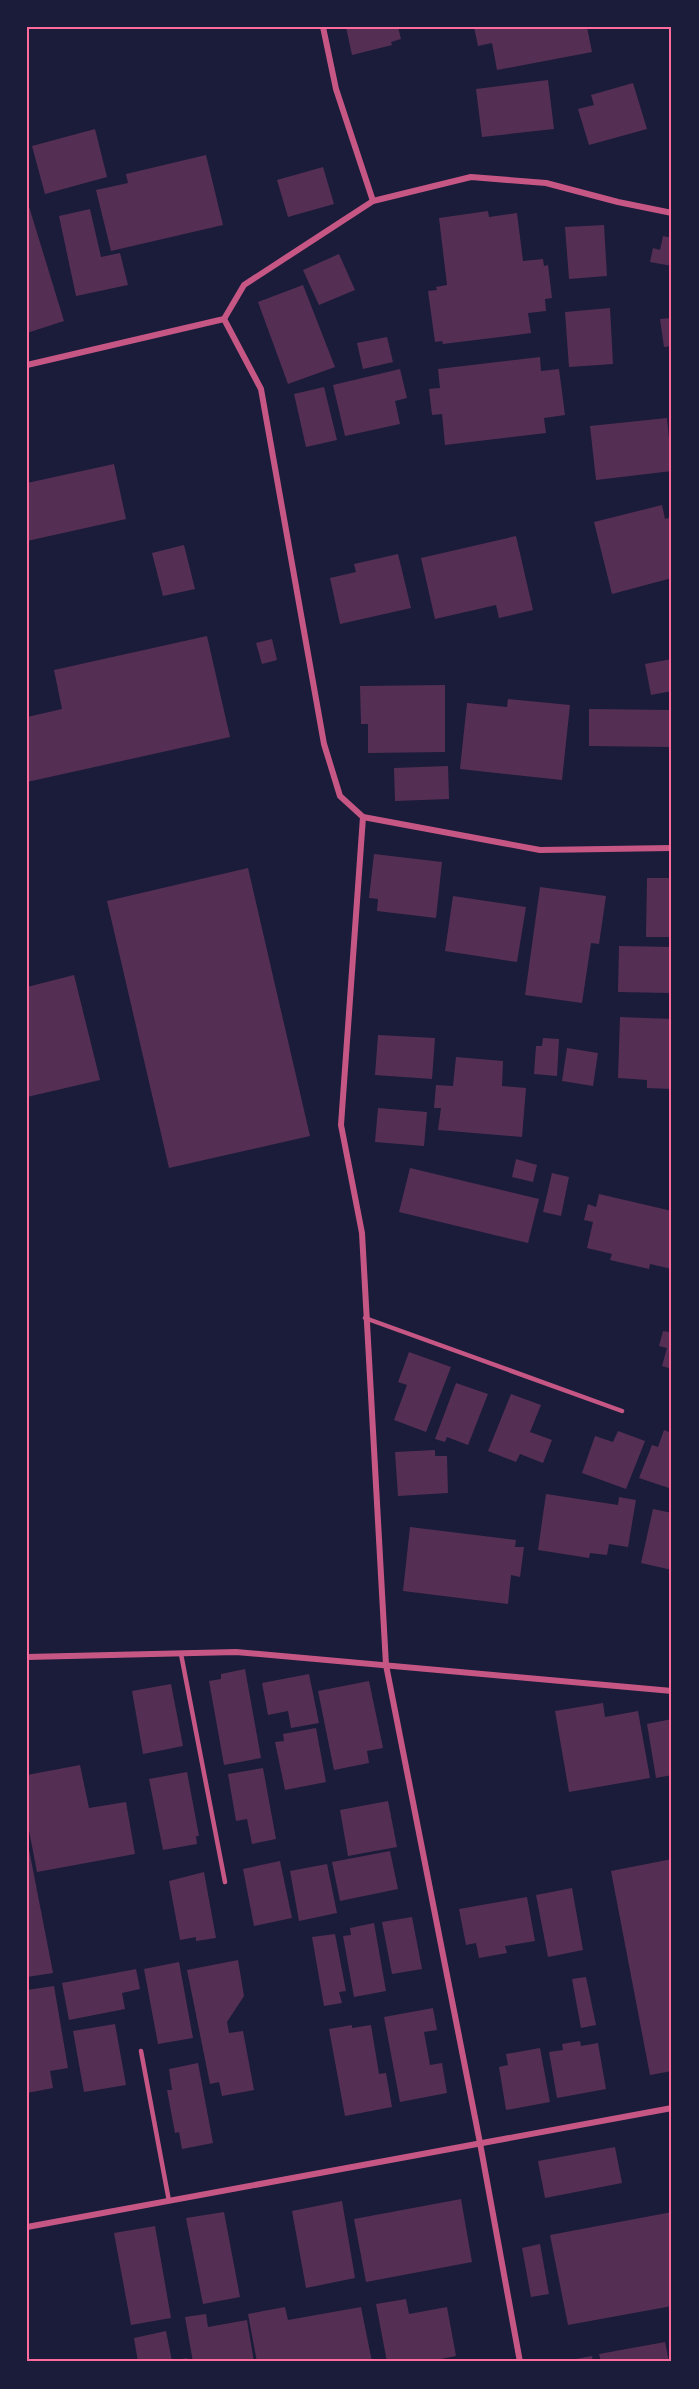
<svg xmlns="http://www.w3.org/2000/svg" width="699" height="2389" viewBox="0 0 699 2389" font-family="Arial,sans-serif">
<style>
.building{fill:#542f53}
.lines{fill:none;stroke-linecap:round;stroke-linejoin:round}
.service{stroke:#c65784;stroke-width:4.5}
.minor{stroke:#c65784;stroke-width:6}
.neatline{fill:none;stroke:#ff6b9d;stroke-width:2}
</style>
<rect width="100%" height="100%" fill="#1b1b3a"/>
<!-- building -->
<g class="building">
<path d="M346 27H398L401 39 391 42 392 45 352 55Z"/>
<path d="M474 27H587L592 52 497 70 492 43 478 46Z"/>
<path d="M548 80 554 129 482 137 476 89Z"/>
<path d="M633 83 647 129 589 145 578 109 594 105 591 95Z"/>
<path d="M95 129 107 177 45 194 32 146Z"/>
<path d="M206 155 223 225 111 251 96 190 128 183 126 174Z"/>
<path d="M323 167 334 204 288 217 277 180Z"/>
<path d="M27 200 64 321 27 333Z"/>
<path d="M90 209 101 257 120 253 128 285 76 296 59 216Z"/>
<path d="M488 211 489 217 517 213 523 261 543 259 544 266 548 265 552 298 545 299 546 311 528 313 531 333 443 344 442 341 435 342 428 291 437 290 436 287 447 285 439 218Z"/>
<path d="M604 225 607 276 569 279 565 227Z"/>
<path d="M663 236 672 238V266L650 262 653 248 660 250Z"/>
<path d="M339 254 355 290 319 305 303 270Z"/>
<path d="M303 285 335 367 288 384 258 302Z"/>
<path d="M610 308 613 364 569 367 565 312Z"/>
<path d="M672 318V346L664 347 660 319Z"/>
<path d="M387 337 393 362 363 369 357 343Z"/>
<path d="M540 357 541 371 559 369 565 415 544 418 546 433 445 445 442 414 432 415 429 389 440 388 438 369Z"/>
<path d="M400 369 407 398 395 401 400 424 345 436 333 385Z"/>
<path d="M324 387 337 440 306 447 294 394Z"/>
<path d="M667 418 672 471 596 480 590 426Z"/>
<path d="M114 464 126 519 27 541V483Z"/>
<path d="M662 505 665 519 672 517V578L612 594 594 522Z"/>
<path d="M516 536 533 610 499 618 496 605 435 619 421 558Z"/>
<path d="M184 545 195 589 163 596 152 553Z"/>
<path d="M398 554 411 608 340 624 330 578 356 572 354 564Z"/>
<path d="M207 636 230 737 27 782V717L62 709 54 670Z"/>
<path d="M272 639 277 660 262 664 256 643Z"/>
<path d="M672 659V691L651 695 645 664Z"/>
<path d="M445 685V752L368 753V724H361L360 686Z"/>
<path d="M508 699 570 705 562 780 460 769 467 703 507 707Z"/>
<path d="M589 709 672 710V747L589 746Z"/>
<path d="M448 766 449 799 395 801 394 768Z"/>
<path d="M374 854 442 862 436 918 377 911 378 899 369 898Z"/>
<path d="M248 868 310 1136 169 1168 107 901Z"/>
<path d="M647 878H672V937H646Z"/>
<path d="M540 887 606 896 599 944 591 943 582 1003 525 995Z"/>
<path d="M453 896 526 907 517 962 445 951Z"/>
<path d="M619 946 672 947V993L618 992Z"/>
<path d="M74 975 100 1080 27 1097V987Z"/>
<path d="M620 1017 672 1019V1089L647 1088V1080L618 1078Z"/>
<path d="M378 1035 435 1038 432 1079 375 1075Z"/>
<path d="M543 1038 559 1039 557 1076 534 1074 536 1046H542Z"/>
<path d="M567 1048 598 1053 593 1086 562 1081Z"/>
<path d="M456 1057 503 1061 502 1086 526 1088 522 1137 438 1130 441 1108H434L436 1085 453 1086Z"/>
<path d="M378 1108 427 1112 424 1146 375 1142Z"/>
<path d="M516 1159 537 1165 533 1182 512 1177Z"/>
<path d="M410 1168 539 1199 528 1243 399 1212Z"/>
<path d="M552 1173 569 1177 561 1216 543 1212Z"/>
<path d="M599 1194 672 1211V1269L650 1264 649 1269 610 1260 612 1254 587 1248 593 1222 584 1220 588 1204 596 1207Z"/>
<path d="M672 1324V1369L662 1366 667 1348 659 1346 663 1331 669 1332Z"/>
<path d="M409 1352 451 1367 426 1432 394 1420 407 1385 398 1382Z"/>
<path d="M456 1383 488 1394 468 1445 447 1437 445 1442 435 1439Z"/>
<path d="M511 1394 541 1405 530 1432 552 1440 543 1463 520 1454 516 1462 488 1451Z"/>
<path d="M664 1430 672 1433V1489L639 1478 652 1445 658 1447Z"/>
<path d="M618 1431 645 1441 626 1489 582 1473 595 1436 613 1442Z"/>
<path d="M435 1450V1456H447L448 1493 398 1496 395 1452Z"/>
<path d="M546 1494 618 1505 619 1497 636 1500 628 1547 609 1544 607 1555 590 1553 589 1558 538 1550Z"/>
<path d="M653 1509 672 1513V1570L641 1563Z"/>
<path d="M410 1527 516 1540 515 1547H524L520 1577 511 1575 508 1604 403 1591Z"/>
<path d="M245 1669 261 1758 224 1765 209 1681 221 1679V1674Z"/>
<path d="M309 1674 319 1723 291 1728 288 1711 268 1715 262 1683Z"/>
<path d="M369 1681 383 1748 367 1751 369 1763 334 1770 318 1691Z"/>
<path d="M171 1684 183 1746 143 1754 132 1691Z"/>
<path d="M603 1703 605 1717 638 1711 650 1778 569 1792 555 1711Z"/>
<path d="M672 1719V1775L656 1778 647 1724Z"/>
<path d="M316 1728 326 1782 285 1790 275 1742 284 1741 283 1734Z"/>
<path d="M80 1765 89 1808 126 1802 135 1854 37 1872 27 1820V1775Z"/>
<path d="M263 1768 276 1839 252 1844 247 1819 236 1821 228 1774Z"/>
<path d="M187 1772 199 1836H196L197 1844 163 1850 149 1779Z"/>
<path d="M388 1801 397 1847 348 1856 340 1810Z"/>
<path d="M27 1839 53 1973 27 1977Z"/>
<path d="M390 1851 398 1889 340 1901 332 1862Z"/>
<path d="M672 1859V2071L650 2075 611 1871Z"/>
<path d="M280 1861 292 1918 254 1926 243 1869Z"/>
<path d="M327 1864 337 1913 299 1921 290 1871Z"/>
<path d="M204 1872 216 1938 196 1941V1937L180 1940 169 1881Z"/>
<path d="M572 1888 583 1950 548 1957 536 1895Z"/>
<path d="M527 1897 535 1941 505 1946 507 1953 479 1958 476 1943 466 1945 459 1909Z"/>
<path d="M412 1917 422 1969 392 1974 382 1922Z"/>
<path d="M374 1923 386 1991 354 1997 343 1936 351 1935 350 1928Z"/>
<path d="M335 1934 346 1991 339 1992 342 2003 324 2006 312 1937Z"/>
<path d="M238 1960 244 1996 227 2022 229 2033 243 2031 254 2090 222 2096 219 2082 210 2084 187 1970Z"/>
<path d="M179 1962 193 2038 158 2044 144 1969Z"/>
<path d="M136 1969 140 1989 122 1993 125 2009 69 2020 62 1983Z"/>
<path d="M586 1977 596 2025 581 2028 572 1979Z"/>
<path d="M54 1986 68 2068 50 2071 53 2088 27 2093V1990Z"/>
<path d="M433 2008 437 2030 424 2032 430 2065 442 2063 447 2093 400 2102 384 2017Z"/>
<path d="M115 2024 126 2085 84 2092 73 2031Z"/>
<path d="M352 2025V2028L371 2025 379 2074 386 2073 392 2107 345 2116 329 2029Z"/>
<path d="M580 2041 581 2046 598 2043 606 2089 557 2098 549 2052 563 2050 562 2044Z"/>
<path d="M540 2048 550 2102 506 2110 499 2067 508 2065 506 2054Z"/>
<path d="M198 2063 213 2143 182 2149 179 2132 175 2133 167 2090H172L169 2069Z"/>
<path d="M615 2147 622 2183 545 2198 538 2161Z"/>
<path d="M461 2199 472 2262 366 2282 354 2219Z"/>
<path d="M342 2201 355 2278 306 2288 292 2211Z"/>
<path d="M224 2212 240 2297 203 2304 186 2218Z"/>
<path d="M672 2212V2306L568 2325 550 2235Z"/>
<path d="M155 2226 171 2318 131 2325 114 2233Z"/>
<path d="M540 2244 549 2294 531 2297 522 2248Z"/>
<path d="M406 2299 409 2314 447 2307 456 2356 426 2362H387L376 2304Z"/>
<path d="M285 2307 288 2320 361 2307 372 2362H257L248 2314Z"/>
<path d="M206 2314 208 2327 247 2320 254 2362H193L185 2317Z"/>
<path d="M166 2331 172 2361 187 2358 188 2362H138L134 2338Z"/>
<path d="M665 2342 669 2362H601L599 2354Z"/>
<path d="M592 2356 593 2362H565V2361Z"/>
</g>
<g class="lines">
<!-- service -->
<g class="service">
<path d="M365 1318 622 1411"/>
<path d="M181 1654 225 1882"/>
<path d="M141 2051 169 2201"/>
</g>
<!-- minor -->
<g class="minor">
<path d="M323 27 336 89 373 201"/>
<path d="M224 319 261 389 324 744 340 796 363 817 540 850 672 848"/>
<path d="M27 365 224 319 244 285 373 201 471 177 546 183 618 202 672 213"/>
<path d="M363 817 341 1125 362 1233 386 1665 480 2143 520 2362"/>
<path d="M27 1657 236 1652 672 1691"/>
<path d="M27 2227 672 2108"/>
</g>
</g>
<!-- border -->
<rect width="699" height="2389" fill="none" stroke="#1b1b3a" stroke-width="57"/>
<rect x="28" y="28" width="642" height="2332" class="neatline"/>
</svg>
